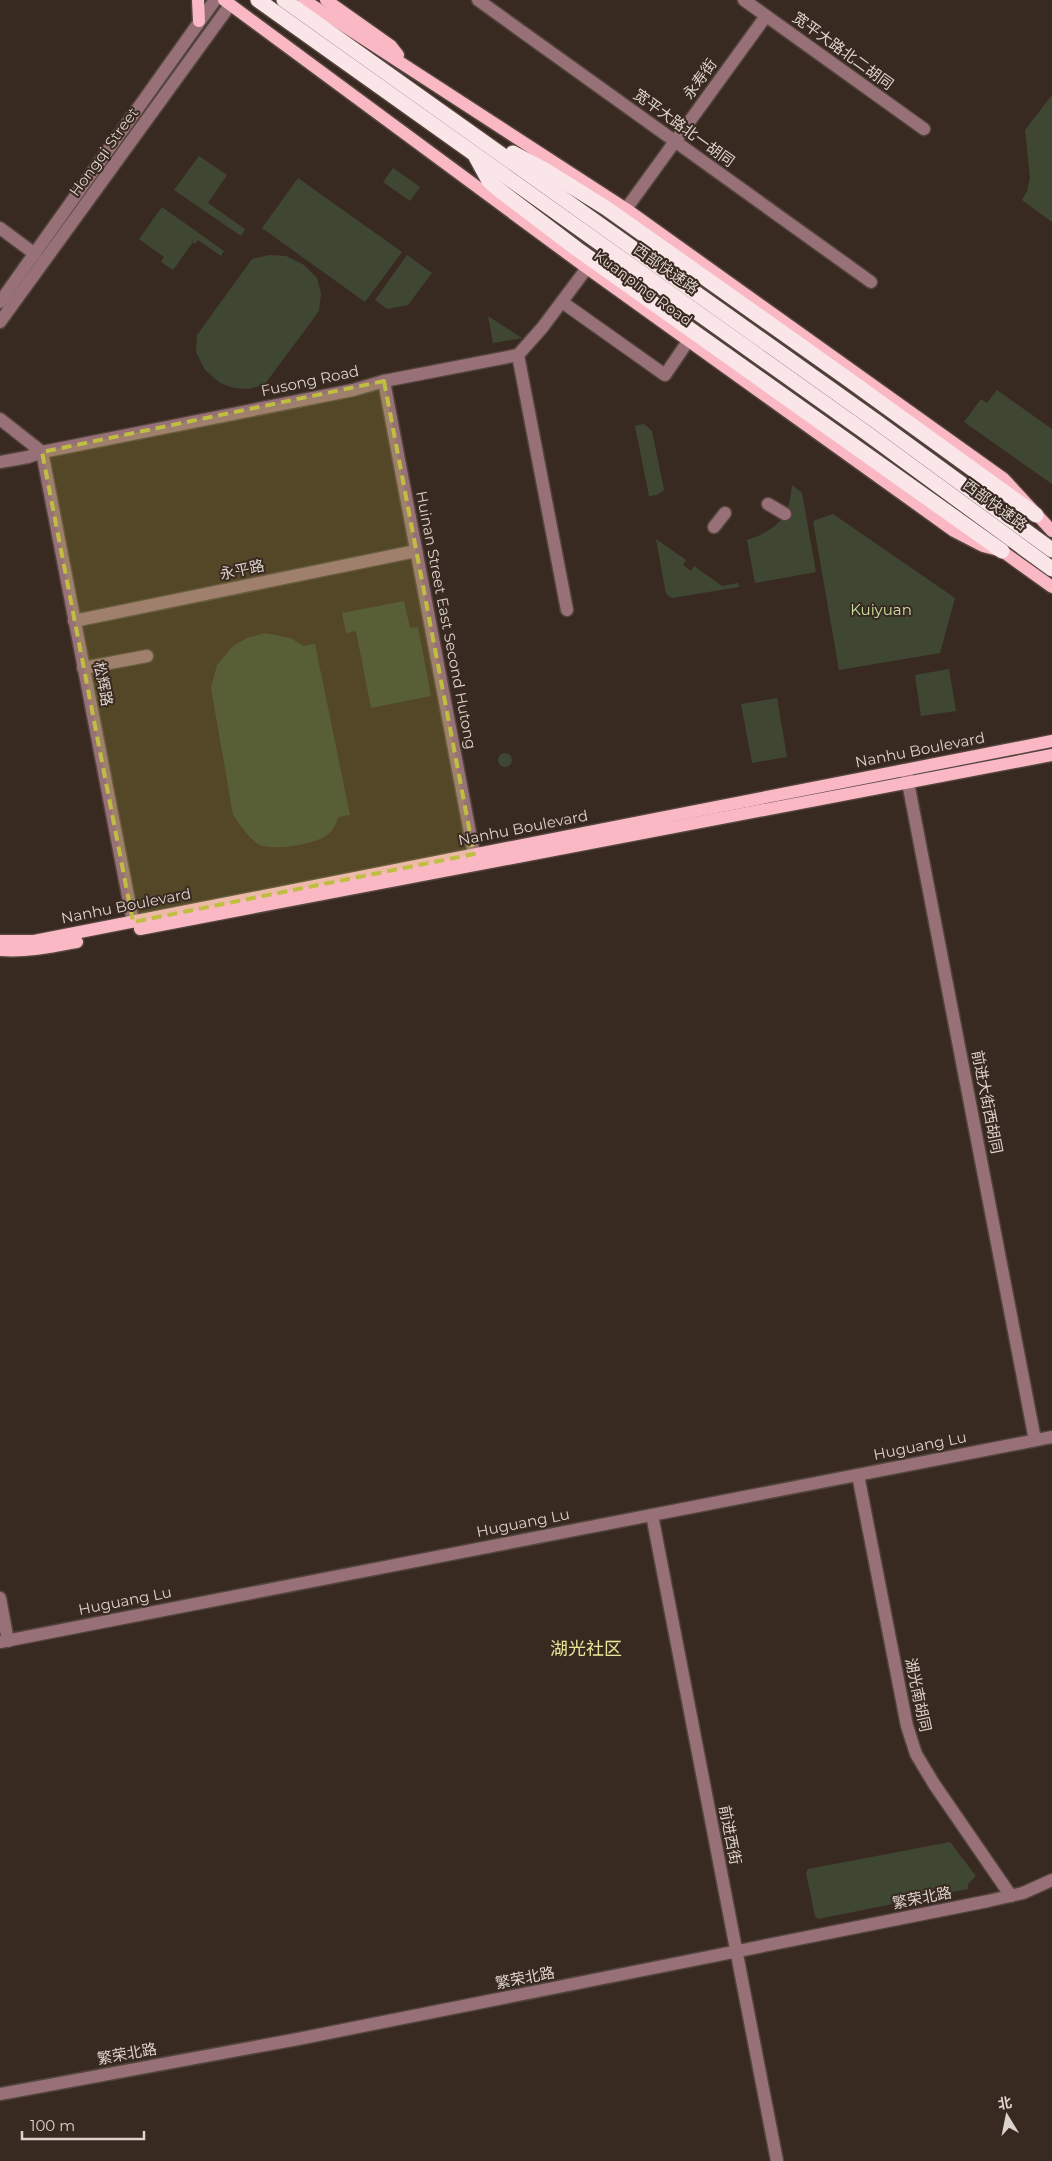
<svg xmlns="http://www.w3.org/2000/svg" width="1052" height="2161" viewBox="0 0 1052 2161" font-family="Montserrat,'Noto Sans SC',sans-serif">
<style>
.green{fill:#3f4733}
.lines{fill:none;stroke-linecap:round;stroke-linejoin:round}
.minor-casing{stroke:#53453d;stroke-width:15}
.major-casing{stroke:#53453d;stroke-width:15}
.highway-casing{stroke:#53453d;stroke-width:18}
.minor{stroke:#987178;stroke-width:12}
.major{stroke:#f9b8c4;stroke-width:12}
.highway{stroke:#fae6e9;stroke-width:15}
.marked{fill:#bfbe41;fill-opacity:0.2;stroke:#bfbe41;stroke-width:4;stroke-dasharray:10 6;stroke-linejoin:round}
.labels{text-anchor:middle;stroke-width:4;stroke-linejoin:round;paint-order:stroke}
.street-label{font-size:15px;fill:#ddd3cd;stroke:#392a21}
.park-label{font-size:15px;fill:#c8e1a5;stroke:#392a21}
.quarter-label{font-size:18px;fill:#e5e697;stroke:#392a21}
</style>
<rect width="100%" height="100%" fill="#392a21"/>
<!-- green -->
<g class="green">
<path d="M1052 95V222L1022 200 1027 191 1030 178 1025 130Z"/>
<path d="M199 156 227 175 208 203 245 229 241 236 174 190Z"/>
<path d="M393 168 420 187 410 201 383 182Z"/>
<path d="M298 178 402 252 365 302 262 228Z"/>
<path d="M162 207 224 251 221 256 198 240 195 244 193 242 173 270 161 262 164 257 139 239Z"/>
<path d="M269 255 286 256 304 265 317 278 321 294 319 311 265 384 249 389 234 388 220 383 205 370 196 352 197 335 252 259Z"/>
<path d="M407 255 432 273 408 305 387 309 375 300Z"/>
<path d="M488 316 522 338 493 343Z"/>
<path d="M997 390 1052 429V484L964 422 981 399 987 403Z"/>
<path d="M644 424 652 431 664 490 657 495 649 496 635 426Z"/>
<path d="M792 485 802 493 816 572 755 583 747 540C777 530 790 517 792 485Z"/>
<path d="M833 514 955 598 940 653 839 670 813 521Z"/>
<path d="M656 539 686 560 683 565 691 571 694 566 722 586 738 583 739 587 672 598 666 594Z"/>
<path d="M404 601 410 628 418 627 431 696 371 708 356 631 346 633 342 613Z"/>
<path d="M265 633 290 638 304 646 315 644 350 815 338 817C336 825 332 832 326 836 313 844 272 852 258 844 248 837 240 825 233 815L211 688 217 665 233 646 247 638Z"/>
<path d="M949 669 956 711 921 716 915 675Z"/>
<path d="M777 698 787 757 752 763 741 704Z"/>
<circle cx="505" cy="760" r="7"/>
<path d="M950 1842 976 1876 968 1884V1889L818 1919 815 1916 806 1873 808 1869Z"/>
</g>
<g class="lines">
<defs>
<g id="minor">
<path d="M478 0 871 282"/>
<path d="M744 0 924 129"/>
<path d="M626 209 766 16"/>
<path d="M0 228 35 254"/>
<path d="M0 302 215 0"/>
<path d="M562 302 665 375 684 347"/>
<path d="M0 322 230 5"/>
<path d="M518 355 567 610"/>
<path d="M384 381 476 864"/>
<path d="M0 419 42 452 133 922"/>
<path d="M0 462 28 457 42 452 353 390 384 381 518 355 542 328 587 268"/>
<path d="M768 504 785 514"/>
<path d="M714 527 725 513"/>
<path d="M74 621 416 551"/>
<path d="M83 668 147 656"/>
<path d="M906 772 1035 1440"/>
<path d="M858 1475 907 1726 916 1754 934 1784 1011 1896"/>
<path d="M652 1515 777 2161"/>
<path d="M0 1598 8 1641"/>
<path d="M0 1642 1052 1437"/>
<path d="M0 2094 298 2039 988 1901 1023 1893 1052 1880"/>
</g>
<g id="major">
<path d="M198 0 199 21"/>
<path d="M224 0 587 268 954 531 983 546 1002 551 1052 587"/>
<path d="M304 0 626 209 1004 479 1052 531"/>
<path d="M326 0 391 46 398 55"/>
<path d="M140 929 1052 755"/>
<path d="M0 941H34L1052 741"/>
<path d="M0 950C27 952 51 947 77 942"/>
</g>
<g id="highway">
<path d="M258 0 868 434 1052 569"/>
<path d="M284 0 877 422 1052 550"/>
<path d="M513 153 545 170 606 208 845 377 1036 515"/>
<path d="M476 157 489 181 498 189 577 249 1002 551"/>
</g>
</defs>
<!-- minor casing -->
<use href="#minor" class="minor-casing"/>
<!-- major casing -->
<use href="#major" class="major-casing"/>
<!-- highway casing -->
<use href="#highway" class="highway-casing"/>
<!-- minor -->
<use href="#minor" class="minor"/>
<!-- major -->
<use href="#major" class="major"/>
<!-- highway -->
<use href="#highway" class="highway"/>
</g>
<!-- marked area -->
<path class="marked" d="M384 381 474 854 133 922 42 452Z"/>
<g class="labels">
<!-- street labels -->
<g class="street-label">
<text transform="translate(843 51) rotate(36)" y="5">宽平大路北二胡同</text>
<text transform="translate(700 79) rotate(-54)" y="5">永寿街</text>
<text transform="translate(684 128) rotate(36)" y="5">宽平大路北一胡同</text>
<text transform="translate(104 152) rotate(-54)" y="5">Hongqi Street</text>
<text transform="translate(666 269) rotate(35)" y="5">西部快速路</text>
<text transform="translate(643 288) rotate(36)" y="5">Kuanping Road</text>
<text transform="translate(310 381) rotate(-12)" y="5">Fusong Road</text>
<text transform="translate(995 505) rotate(36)" y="5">西部快速路</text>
<text transform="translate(242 570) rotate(-12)" y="5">永平路</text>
<text transform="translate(446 620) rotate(79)" y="5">Huinan Street East Second Hutong</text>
<text transform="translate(103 684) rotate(79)" y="5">松辉路</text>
<text transform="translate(920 750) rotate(-11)" y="5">Nanhu Boulevard</text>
<text transform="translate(523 828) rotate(-11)" y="5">Nanhu Boulevard</text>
<text transform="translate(126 906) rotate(-11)" y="5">Nanhu Boulevard</text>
<text transform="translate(987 1102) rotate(79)" y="5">前进大街西胡同</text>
<text transform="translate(920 1446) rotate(-11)" y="5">Huguang Lu</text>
<text transform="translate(523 1523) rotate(-11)" y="5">Huguang Lu</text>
<text transform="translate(125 1601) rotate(-11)" y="5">Huguang Lu</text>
<text transform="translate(918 1695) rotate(78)" y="5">湖光南胡同</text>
<text transform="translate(730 1835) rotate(79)" y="5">前进西街</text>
<text transform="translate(922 1898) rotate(-11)" y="5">繁荣北路</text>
<text transform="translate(525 1978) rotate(-11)" y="5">繁荣北路</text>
<text transform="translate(127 2054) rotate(-10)" y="5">繁荣北路</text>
</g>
<!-- park labels -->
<g class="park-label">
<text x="881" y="615">Kuiyuan</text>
</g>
<!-- quarter labels -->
<g class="quarter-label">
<text x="586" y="1655">湖光社区</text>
</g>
</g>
<!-- north arrow -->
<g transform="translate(1007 2116) rotate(350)" stroke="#392a21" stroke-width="4" paint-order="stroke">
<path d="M0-4L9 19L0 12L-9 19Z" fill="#ddd3cd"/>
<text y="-8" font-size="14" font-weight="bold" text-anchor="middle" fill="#ddd3cd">北</text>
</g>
<!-- scale -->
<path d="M22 2131v8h122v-8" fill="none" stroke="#ddd3cd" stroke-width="2.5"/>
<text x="30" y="2131" font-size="15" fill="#ddd3cd" stroke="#392a21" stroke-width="4" paint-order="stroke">100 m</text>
</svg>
